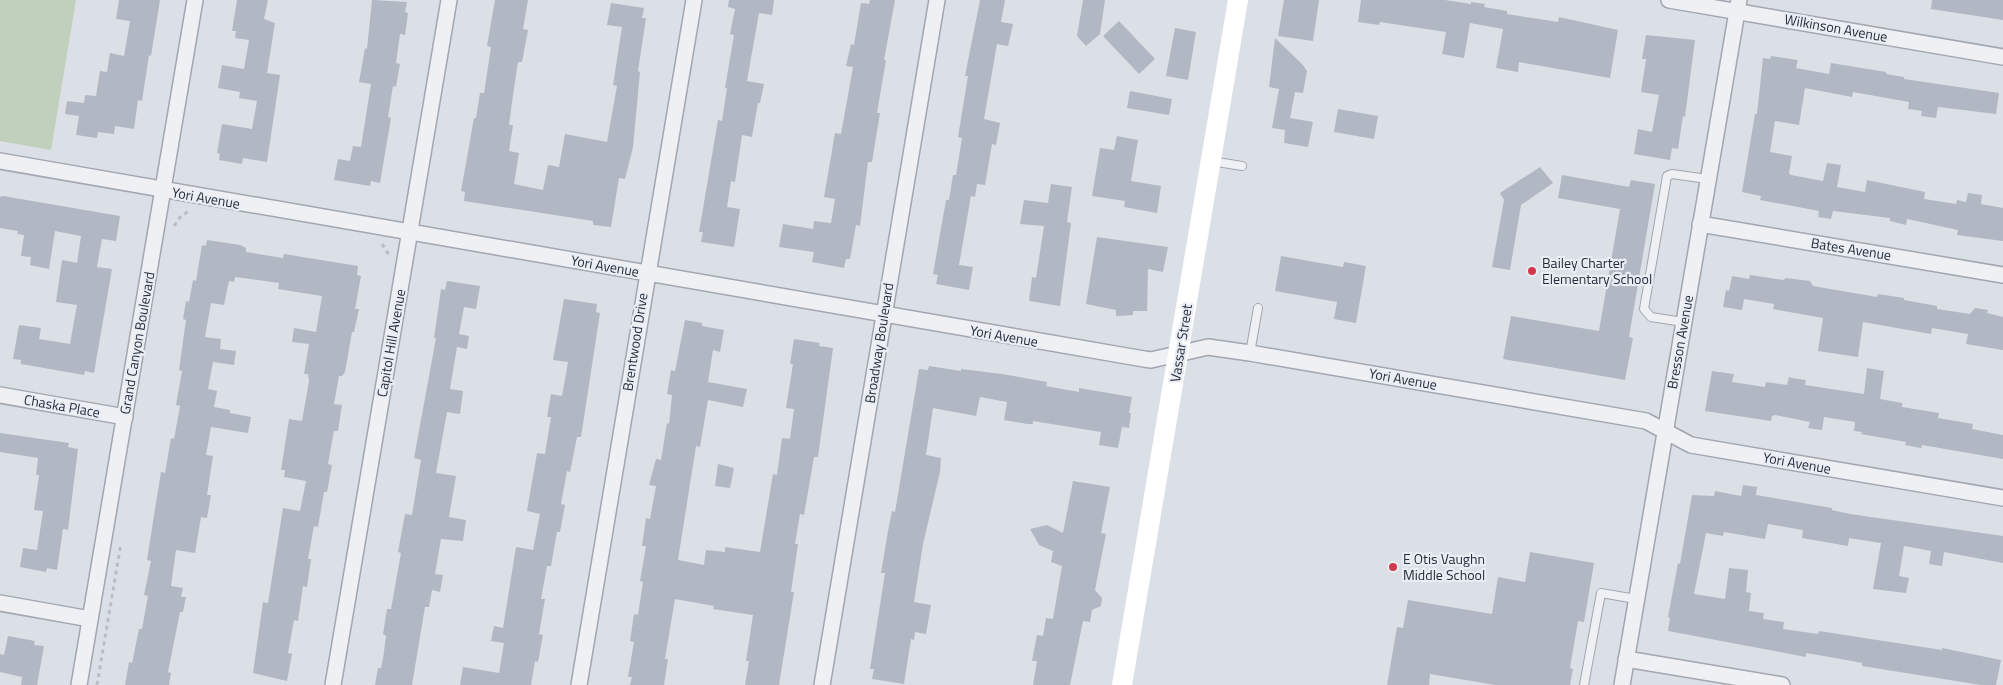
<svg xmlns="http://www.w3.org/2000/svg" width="2003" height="685" viewBox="0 0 2003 685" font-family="'Titillium Web',sans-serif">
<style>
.green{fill:#c1d0bc}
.building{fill:#b2b8c3}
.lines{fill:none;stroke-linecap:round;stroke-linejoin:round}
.lane-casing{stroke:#a1a6b0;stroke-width:10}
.street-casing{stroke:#a1a6b0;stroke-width:18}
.path{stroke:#babdc4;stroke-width:3;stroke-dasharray:4 4;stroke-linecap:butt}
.lane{stroke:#eef0f4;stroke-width:8}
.street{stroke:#eef0f4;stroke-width:15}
.secondary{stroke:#fff;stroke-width:20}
.poi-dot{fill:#d13a4e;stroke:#eaeef4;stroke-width:2}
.labels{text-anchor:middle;stroke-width:4.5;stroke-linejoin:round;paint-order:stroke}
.street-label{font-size:14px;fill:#252d3c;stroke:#eaeef4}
.poi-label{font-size:14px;fill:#252d3c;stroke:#eaeef4;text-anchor:start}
</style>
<rect width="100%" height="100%" fill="#dbdfe6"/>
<!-- green -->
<path class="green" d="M0 0H76L51 150 0 141Z"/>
<!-- building -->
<g class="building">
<path d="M119 0H160L151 56 149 55 142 101 138 100 134 129 115 126 114 134 98 132 97 138 76 135 79 116 65 114 67 101 84 103 85 95 96 96 100 71 107 72 110 53 124 56 130 21 116 19Z"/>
<path d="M237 0H268L264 19 275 23 267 73 280 75 267 162 243 158 242 164 219 160 220 154 217 153 222 124 252 129 257 101 239 98 240 92 218 88 222 65 244 69 249 40 235 38 236 31H232Z"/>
<path d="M372 0 407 2 405 12 408 13 405 35 400 34 396 63 400 64 396 87 393 86 388 117 391 118 380 183 371 181 370 186 334 180 338 159 350 161 353 146 361 147 371 84 359 82 365 48 367 49Z"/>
<path d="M495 0H528L523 29 528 30 522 62H518L513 95 509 125H513L509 151 519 153 514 184 543 190 548 165 559 167 565 134 607 142 617 86 613 85 622 27 607 25 611 3 644 8 642 18H646L638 71 640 72 633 147 625 179 619 178 611 227 593 225V221L464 201 465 192 461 191 474 118H476L480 93H484L491 47 487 46Z"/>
<path d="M729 0H774L772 15 759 13 747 81 764 84 760 103H758L752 137 742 135 735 182 731 181 727 207 740 209 734 247 701 242 703 232H699L718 120 722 121 727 88H725L734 35 730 34 735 9 728 7Z"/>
<path d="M870 0H895L884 60H886L877 113H880L872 162H868L860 226 856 225 850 259H846L844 268 812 262 814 252 779 247 783 224 813 229 814 221 831 223 835 199 824 197 835 133 841 134 853 67 846 66 851 44 854 45 861 3 869 4Z"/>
<path d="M980 0H1005L1001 22 1013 24 1008 46 997 44 984 119 1000 123 996 145 992 144 985 185 977 184 975 197 971 196 959 265 973 267 969 290 936 284 938 275 933 274 946 200H949L953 175H956L962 138 958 137 968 76H965Z"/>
<path d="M1083 0H1105L1100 34 1086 46 1077 36Z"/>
<path d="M1284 0H1319L1313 41 1278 36Z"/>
<path d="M1361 0H1445L1471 4V2L1485 4 1484 7 1507 11V14L1558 22 1559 17 1618 30 1610 78 1519 62 1518 72 1496 68 1503 29 1470 23 1464 58 1442 54 1446 32 1380 22 1379 25 1358 22Z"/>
<path d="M1932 0H2003V20L1931 9Z"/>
<path d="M1119 21 1155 59 1139 74 1103 36Z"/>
<path d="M1175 28 1196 32 1188 80 1166 76Z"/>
<path d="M1646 35 1695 40 1685 117 1683 116 1678 149 1672 148 1670 160 1634 154 1638 129 1652 132 1659 95 1641 92 1646 59H1642Z"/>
<path d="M1275 38 1303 65 1307 71 1303 93 1295 92 1290 118 1313 122 1308 147 1284 143 1285 130 1272 128 1279 89 1269 87Z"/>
<path d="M1771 56 1798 60 1796 68 1829 74 1831 63 1886 72V74L1904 77V79L1999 93 1996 114 1938 107 1936 118 1921 116 1922 111 1908 109 1909 102 1853 92 1852 97 1805 88 1799 125 1775 121 1770 152 1792 156 1789 173 1791 175 1823 181 1827 163 1841 165 1837 187 1865 192 1867 180 1925 192 1924 199 1956 204 1957 200 1966 202 1968 193 1982 195 1981 204 2003 208V241L1957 235 1958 230 1907 219 1906 225 1890 221V218L1833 211 1831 219 1818 217 1819 211 1760 200 1761 196 1742 192 1755 114H1757L1763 58 1770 59Z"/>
<path d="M1130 91 1172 99 1169 115 1127 108Z"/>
<path d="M1338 109 1378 116 1374 139 1334 132Z"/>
<path d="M1117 136 1138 140 1131 181 1161 186 1157 213 1124 207 1125 201 1092 196 1100 148 1114 150Z"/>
<path d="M1540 167 1553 183 1521 205 1510 270 1492 267 1504 200 1500 193Z"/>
<path d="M1562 175 1629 187 1631 180 1655 184 1629 337 1633 338 1625 380 1503 359 1511 316 1599 331 1620 209 1558 198Z"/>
<path d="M1051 184 1072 187 1067 222 1071 223 1060 306 1029 301 1032 277 1036 278 1044 226 1020 224 1024 200 1048 203Z"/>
<path d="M3 196 120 216 116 241 102 239 97 267 112 269 94 373 85 371 84 375 21 364V360L13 359 19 325 41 328 39 339 70 344 77 305 56 302 62 260 77 263 81 236 55 231 49 269 30 265 31 257 21 256 24 235 17 234 18 231 0 228V197Z"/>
<path d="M1097 237 1168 247 1163 272 1148 269 1147 311H1133V315L1116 316V310L1086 304Z"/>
<path d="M207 240 240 245 246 248V252L283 258 284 254 358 266 357 275 361 276 355 309H359L354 332H352L345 372 342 376H339L334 404 342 405 338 431H334L328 464 332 465 327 492H324L318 527 314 526 308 559H311L307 587 303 586 298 621 294 620 288 653 292 654 287 681 253 673 263 602 268 603 283 508 300 511 306 481 284 477 285 470H281L289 419 302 421 309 381 308 374H304L309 344 292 342 294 328 316 332 322 296 278 289 279 283 235 277 234 282 229 281 224 305 211 303 205 337 221 339 220 349 236 351 234 365 213 362 208 389 217 391 214 407 230 410V413L251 417 248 433 211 427 206 455 213 456 207 495H211L207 518 201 517 195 553 176 550 171 586 183 588 181 597H186L183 612H180L168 672 171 673 169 685H125L129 662 132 663 139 629H142L148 596 144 595 151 561 147 560 155 509 161 472 165 473 171 438 174 439 180 406 176 405 182 371 179 370 186 320 183 319 186 301 189 302 193 280 196 281 202 245 206 246Z"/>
<path d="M1281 256 1343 267 1344 262 1366 266 1356 323 1334 319 1337 302 1275 291Z"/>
<path d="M1750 275 1783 280 1786 278 1810 281 1813 286 1877 297 1878 294 1904 298V300L1937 306V309L1970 314 1975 308 1988 310 1987 313 2003 317V350L1966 344 1968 334 1932 328 1931 334 1863 322 1858 357 1818 351 1823 318 1773 309 1774 304 1744 299 1742 310 1723 307 1726 290 1729 291 1732 276 1749 279Z"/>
<path d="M447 281 480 286 476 309 464 307 459 334 469 336 467 349 457 347 450 389 463 391 460 414 447 412 436 473 456 476 449 517 466 520 463 541 441 539 435 574 443 575 440 592 432 590 429 607H425L412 685H375L378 668H381L383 659 386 636 383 634 387 609H391L401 553 398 552 405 514 412 515 421 460 414 458 436 338H434L441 289 445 290Z"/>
<path d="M564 299 597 304 596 312 600 313 581 437H577L570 472 567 471 561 504 565 505 560 532H557L551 566H547L541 599H545L539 634 543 635 538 662 535 661 531 685H460L463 667 499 673 504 643 491 641 494 626 503 628 516 547 533 550 540 514 527 511 537 453 545 454 551 417H547L551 394 562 396 568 362 553 360Z"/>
<path d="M685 320 702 323V326L724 330 720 352 713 350 708 382 747 389 743 407 708 400 700 447 696 446 678 560 704 565 706 550 725 552V547L760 552 773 474 777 475 782 438 790 439 794 409 786 408 793 364H790L794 339 820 343 819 346 833 348 818 457H814L804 515 800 514 795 544H798L791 592H794L779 685H745L749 661H746L753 615 713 609 714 606 675 599 665 659H668L664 685H630L632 677H628L634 642 630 641 634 614 638 615 643 582 640 581 646 546H642L646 518 650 519 656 486 649 485 656 459 661 460 667 423 669 424 672 395 667 394 671 370 675 371Z"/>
<path d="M929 366 961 371V369L1002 374 1047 382 1046 386 1079 392V388L1132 397 1129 413H1131L1129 428 1122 427 1118 448 1099 445 1101 432 1033 421V424H1027L1004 420 1007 402 980 397 976 416 933 408 926 455 941 458 940 472 923 544 914 602 931 605 926 634 915 632 914 640 911 639 904 684 872 679 874 669H870L885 573H881L888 531 892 511 895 512 919 369 928 370Z"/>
<path d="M1867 368 1884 371 1880 399 1902 403V407L1939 413 1938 418 1973 424 1972 429 2003 435V459L1922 445 1921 448 1905 445 1906 442 1861 434 1862 432 1854 431 1855 422 1824 417 1822 430 1808 428 1810 422 1775 415 1772 416 1771 421 1705 411 1712 371 1734 374 1732 382 1765 387 1766 382 1787 385 1789 377 1792 378 1806 380 1805 385 1864 394Z"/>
<path d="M0 433 69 443 68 447 78 449 68 530 63 529 57 570 47 568 46 572 20 567 23 548 37 550 43 511 34 510 39 475H36L38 458 0 452Z"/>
<path d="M718 464 734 468 730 488 715 486Z"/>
<path d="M1073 481 1110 487 1101 533 1106 534 1095 590 1102 598 1101 606 1092 610 1090 622 1083 621 1070 685H1033L1037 661H1032L1037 635 1043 636 1046 618 1053 619 1062 566 1051 562 1053 551 1039 545 1030 529 1047 525 1063 533Z"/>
<path d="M1743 485 1757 487 1756 495 1832 508V510L1850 514 2003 536V563L1944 552 1942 566 1929 564 1931 551 1904 546 1899 576 1909 578 1906 593 1873 589 1881 543 1849 538 1848 546 1802 538 1803 530 1768 524 1765 539 1724 532 1723 536 1706 533 1694 594 1725 599 1729 568 1748 570 1746 592 1751 593 1749 611 1764 613 1763 619 1784 622 1783 629 1818 634 1819 631 1942 650V648L2001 660 1996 685H1981L1862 666V663L1841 659 1806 653V657L1668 631 1670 618 1668 617 1678 563 1680 564 1692 495 1714 496 1715 491 1741 496Z"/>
<path d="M1530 552 1594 563 1584 622 1578 621 1570 668 1573 669 1570 685H1495L1430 674 1429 685H1387L1397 627 1403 628 1408 600 1492 614 1498 577 1525 582Z"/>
<path d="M8 636 35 641 34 645 44 646 37 685H21L22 677 0 672V654L4 655Z"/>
</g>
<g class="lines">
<defs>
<g id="lane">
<path d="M1211 161 1242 166"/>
<path d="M1683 322 1651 317 1644 309 1667 176 1672 174 1707 179"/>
<path d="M1250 353 1258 308"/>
<path d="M1584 685 1601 593 1636 599"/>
</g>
<g id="street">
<path d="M1669 0 2003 57"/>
<path d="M0 161 1144 359 1151 360 1208 347 1250 353 1646 421 1691 445 2003 498"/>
<path d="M1700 224 2003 275"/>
<path d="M0 395 125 417"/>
<path d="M0 603 90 619"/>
<path d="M1626 659 1782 685"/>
<path d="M79 685 195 0"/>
<path d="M333 685 449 0"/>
<path d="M579 685 694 0"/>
<path d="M822 685 937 0"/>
<path d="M1622 685 1739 0"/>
</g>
</defs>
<!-- lane casing -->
<use href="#lane" class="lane-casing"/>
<!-- street casing -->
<use href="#street" class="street-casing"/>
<!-- path -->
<g class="path">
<path d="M174 226 181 216 191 210"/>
<path d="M382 244 389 255"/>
<path d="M97 685 121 543"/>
</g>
<!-- lane -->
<use href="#lane" class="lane"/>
<!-- street -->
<use href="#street" class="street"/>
<!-- secondary -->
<path class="secondary" d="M1122 685 1238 0"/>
</g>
<!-- markers -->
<g class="poi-dot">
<circle cx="1532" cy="271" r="5"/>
<circle cx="1393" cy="567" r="5"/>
</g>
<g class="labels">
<!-- street labels -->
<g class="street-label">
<text transform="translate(1836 28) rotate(10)" y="5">Wilkinson Avenue</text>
<text transform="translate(206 198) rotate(10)" y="5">Yori Avenue</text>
<text transform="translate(1851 249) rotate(9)" y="5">Bates Avenue</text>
<text transform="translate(605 266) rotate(10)" y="5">Yori Avenue</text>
<text transform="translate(1004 336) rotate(10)" y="5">Yori Avenue</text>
<text transform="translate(635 342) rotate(-81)" y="5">Brentwood Drive</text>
<text transform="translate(1680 342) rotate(-80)" y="5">Bresson Avenue</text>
<text transform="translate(137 343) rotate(-80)" y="5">Grand Canyon Boulevard</text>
<text transform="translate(391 343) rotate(-80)" y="5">Capitol Hill Avenue</text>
<text transform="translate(879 343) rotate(-81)" y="5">Broadway Boulevard</text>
<text transform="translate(1181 343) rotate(-81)" y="5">Vassar Street</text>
<text transform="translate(1403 379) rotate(10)" y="5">Yori Avenue</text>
<text transform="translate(62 406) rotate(10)" y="5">Chaska Place</text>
<text transform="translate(1797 463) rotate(10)" y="5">Yori Avenue</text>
</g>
<!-- poi labels -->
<g class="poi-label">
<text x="1542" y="268">Bailey Charter<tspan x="1542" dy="16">Elementary School</tspan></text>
<text x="1403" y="564">E Otis Vaughn<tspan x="1403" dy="16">Middle School</tspan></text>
</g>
</g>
</svg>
